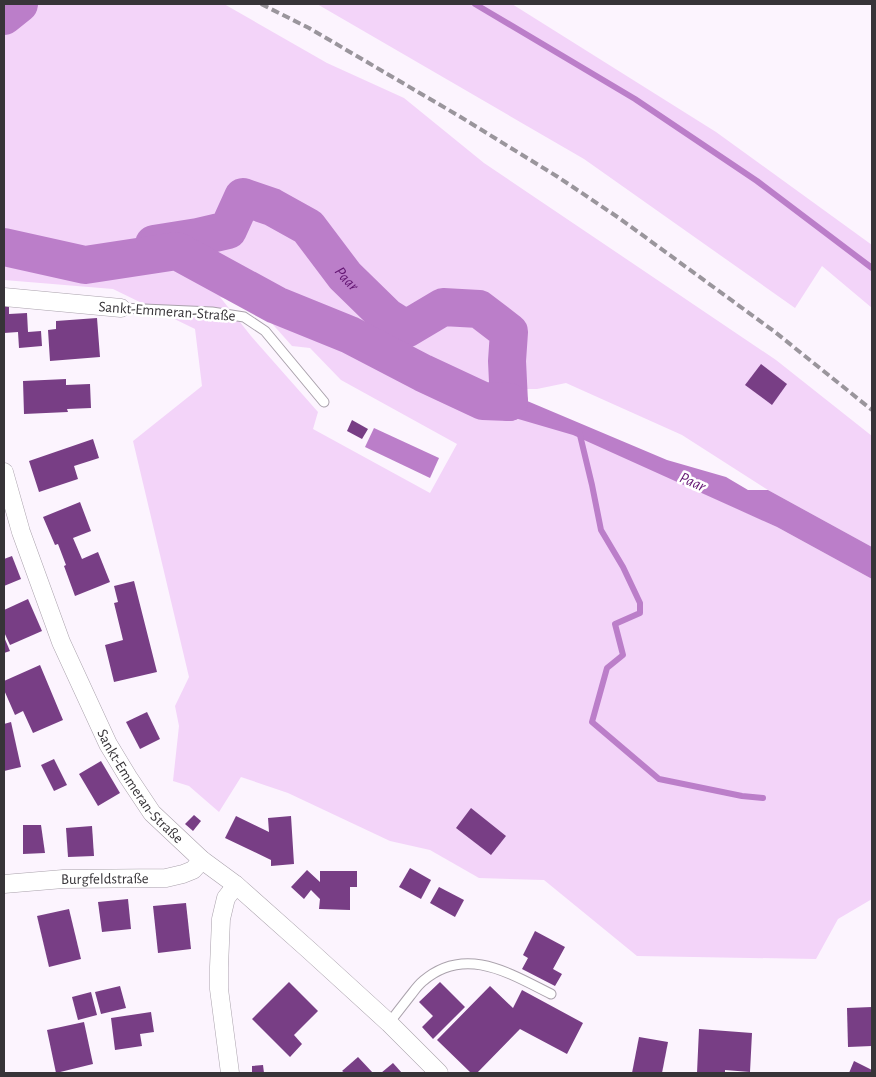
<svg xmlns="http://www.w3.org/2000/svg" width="876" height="1077" viewBox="0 0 876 1077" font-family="'Alegreya Sans',sans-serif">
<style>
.green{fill:#f3d4f9;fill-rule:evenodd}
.water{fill:#bb7ec9}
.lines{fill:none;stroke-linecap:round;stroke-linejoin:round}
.stream{stroke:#bb7ec9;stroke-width:6}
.river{stroke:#bb7ec9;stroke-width:38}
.building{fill:#783e85}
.lane-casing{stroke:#aaa2ac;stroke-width:11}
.street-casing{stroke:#aaa2ac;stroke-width:19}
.lane{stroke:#fff;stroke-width:9}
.street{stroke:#fff;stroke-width:18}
.rail{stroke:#9a959c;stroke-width:4;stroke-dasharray:8 4;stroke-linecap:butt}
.labels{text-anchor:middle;stroke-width:5;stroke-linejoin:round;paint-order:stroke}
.street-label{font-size:15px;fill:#373438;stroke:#fff}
.water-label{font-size:16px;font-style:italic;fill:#631572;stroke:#fff}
</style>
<rect width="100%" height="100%" fill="#fcf4fe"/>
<!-- green -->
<g class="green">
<path d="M4 4H224L327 63 404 98 484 163 776 360 872 436V547L768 490 682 435 566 383 537 389H504L490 395 777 527 872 579V899L838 919 816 959 637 956 544 880 479 878 430 850 390 841 288 793 241 777 219 812 189 786 173 781 179 726 175 706 189 677 133 441 202 386 195 329 113 289 4 280ZM220 297 250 306 268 319 292 346 310 348 341 380 457 444 430 493 313 429 318 412 251 336Z"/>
<path d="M317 4H512L716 132 872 245V308L822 266 795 308 584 159Z"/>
</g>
<!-- water -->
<g class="water">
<path d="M463 381 489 395H513L667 460 726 477 748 490H768L872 547V579L777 527 573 435 491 411 456 407Z"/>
<path d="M374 428 439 458 430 478 365 447Z"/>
</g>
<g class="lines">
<!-- stream -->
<g class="stream">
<path d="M475 4 635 99 757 181 872 268"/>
<path d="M579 431 592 485 601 530 623 567 640 603V613L615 624 623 655 607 668 592 722 659 779 742 796 763 798"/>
</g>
<!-- river -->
<g class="river">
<path d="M4 16 19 4"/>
<path id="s1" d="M154 244 198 237 228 230 243 197 272 207 308 227 345 276 387 317 406 329 443 307 479 309 509 332 507 361 509 402"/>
<path d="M4 247 85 265 177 251 276 305 350 335 423 373 483 401 509 402"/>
</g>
</g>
<!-- building -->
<g class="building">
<path d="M4 303H9V314L27 313 28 332 41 331 42 346 19 348 18 332 4 333Z"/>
<path d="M97 318 100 357 50 361 48 330 56 329V321Z"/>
<path d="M761 364 787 384 772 405 745 385Z"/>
<path d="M66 379V385L90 384 91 408 67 409 68 412 24 414 23 381Z"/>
<path d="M352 420 368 429 362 439 347 431Z"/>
<path d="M93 439 99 458 74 466 78 479 39 492 29 461Z"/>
<path d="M80 502 91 531 73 538 82 559 98 552 110 582 75 596 64 566 66 565 58 544 55 545 43 517Z"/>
<path d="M12 556 21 579 4 586V559Z"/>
<path d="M134 581 157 672 114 682 105 645 123 640 114 603 118 602 114 586Z"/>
<path d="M28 599 42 631 10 645 4 632V610Z"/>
<path d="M4 637 10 651 4 653Z"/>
<path d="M40 665 63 720 33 733 23 711 15 715 4 690V681Z"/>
<path d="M147 712 160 739 140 749 126 722Z"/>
<path d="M11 722 21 767 4 771V724Z"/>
<path d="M54 759 67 785 54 791 41 765Z"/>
<path d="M101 761 120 793 98 806 79 774Z"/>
<path d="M471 808 506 836 491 855 456 828Z"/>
<path d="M194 815 201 821 193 831 185 824Z"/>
<path d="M236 816 269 832 268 818 291 816 294 864 271 866V860L225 838Z"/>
<path d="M23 825H41L45 853 23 854Z"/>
<path d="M92 826 94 856 68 857 66 828Z"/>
<path d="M410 868 431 880 421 899 399 887Z"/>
<path d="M307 870 320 882V871H357V887H350V910L319 909 320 899 311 890 304 899 291 887Z"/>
<path d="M439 887 464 900 455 917 430 903Z"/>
<path d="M128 899 131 929 102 932 98 902Z"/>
<path d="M186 903 191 949 158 953 153 906Z"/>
<path d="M69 909 81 959 49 967 37 916Z"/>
<path d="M535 931 565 947 553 969 562 974 555 986 522 969 528 958 523 955Z"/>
<path d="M289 982 318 1011 294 1035 302 1044 290 1057 252 1019Z"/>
<path d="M440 982 465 1007 433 1039 422 1027 433 1016 419 1002Z"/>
<path d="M120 986 126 1008 101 1014 95 992Z"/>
<path d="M490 986 513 1008 522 990 583 1023 567 1054 520 1029 477 1073H471L437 1040Z"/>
<path d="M91 992 97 1015 78 1020 72 997Z"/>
<path d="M872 1007V1046L848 1047 847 1008Z"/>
<path d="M151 1012 154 1032 140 1034 142 1046 115 1050 111 1018Z"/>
<path d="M84 1022 93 1064 56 1073 47 1030Z"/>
<path d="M699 1029 752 1033 750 1072 725 1070V1073H697Z"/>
<path d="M639 1037 668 1042 662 1073H632Z"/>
<path d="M358 1057 373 1073H345L342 1071Z"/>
<path d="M854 1061 872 1070V1073H849Z"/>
<path d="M393 1063 402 1073H381Z"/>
<path d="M263 1065 264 1073H252V1066Z"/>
</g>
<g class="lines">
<defs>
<g id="lane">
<path d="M121 308 212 312 244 317 265 331 324 402"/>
<path d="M389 1023C396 1014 403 1005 410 996 414 991 418 985 423 981 465 945 509 973 551 994"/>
</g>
<g id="street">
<path d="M4 297 121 308"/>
<path id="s2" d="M4 472 21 532 61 642 108 744 128 777 152 813 202 860 236 885 309 950 389 1023 439 1073"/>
<path id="s3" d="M4 884 63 879 166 878 183 874 193 870 202 860"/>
<path d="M230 1073 219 989V967L221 919 226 898 236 885"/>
</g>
</defs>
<!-- lane casing -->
<use href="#lane" class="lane-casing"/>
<!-- street casing -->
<use href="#street" class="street-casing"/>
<!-- lane -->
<use href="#lane" class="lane"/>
<!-- street -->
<use href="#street" class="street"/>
<!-- rail -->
<path class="rail" d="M261 4 309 28 459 116 558 177 619 218 775 332 872 410"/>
</g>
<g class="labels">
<!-- street labels -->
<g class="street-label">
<text transform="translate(167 311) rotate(4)" y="5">Sankt-Emmeran-Straße</text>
<text dy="5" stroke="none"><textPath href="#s2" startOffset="345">Sankt-Emmeran-Straße</textPath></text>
<text dy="5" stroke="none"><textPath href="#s3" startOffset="101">Burgfeldstraße</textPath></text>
</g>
<!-- water labels -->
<g class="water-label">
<text dy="6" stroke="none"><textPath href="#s1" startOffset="248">Paar</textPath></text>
<text transform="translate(693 481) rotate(23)" y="6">Paar</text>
</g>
</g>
<!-- border -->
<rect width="876" height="1077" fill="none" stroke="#373438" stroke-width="10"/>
</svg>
